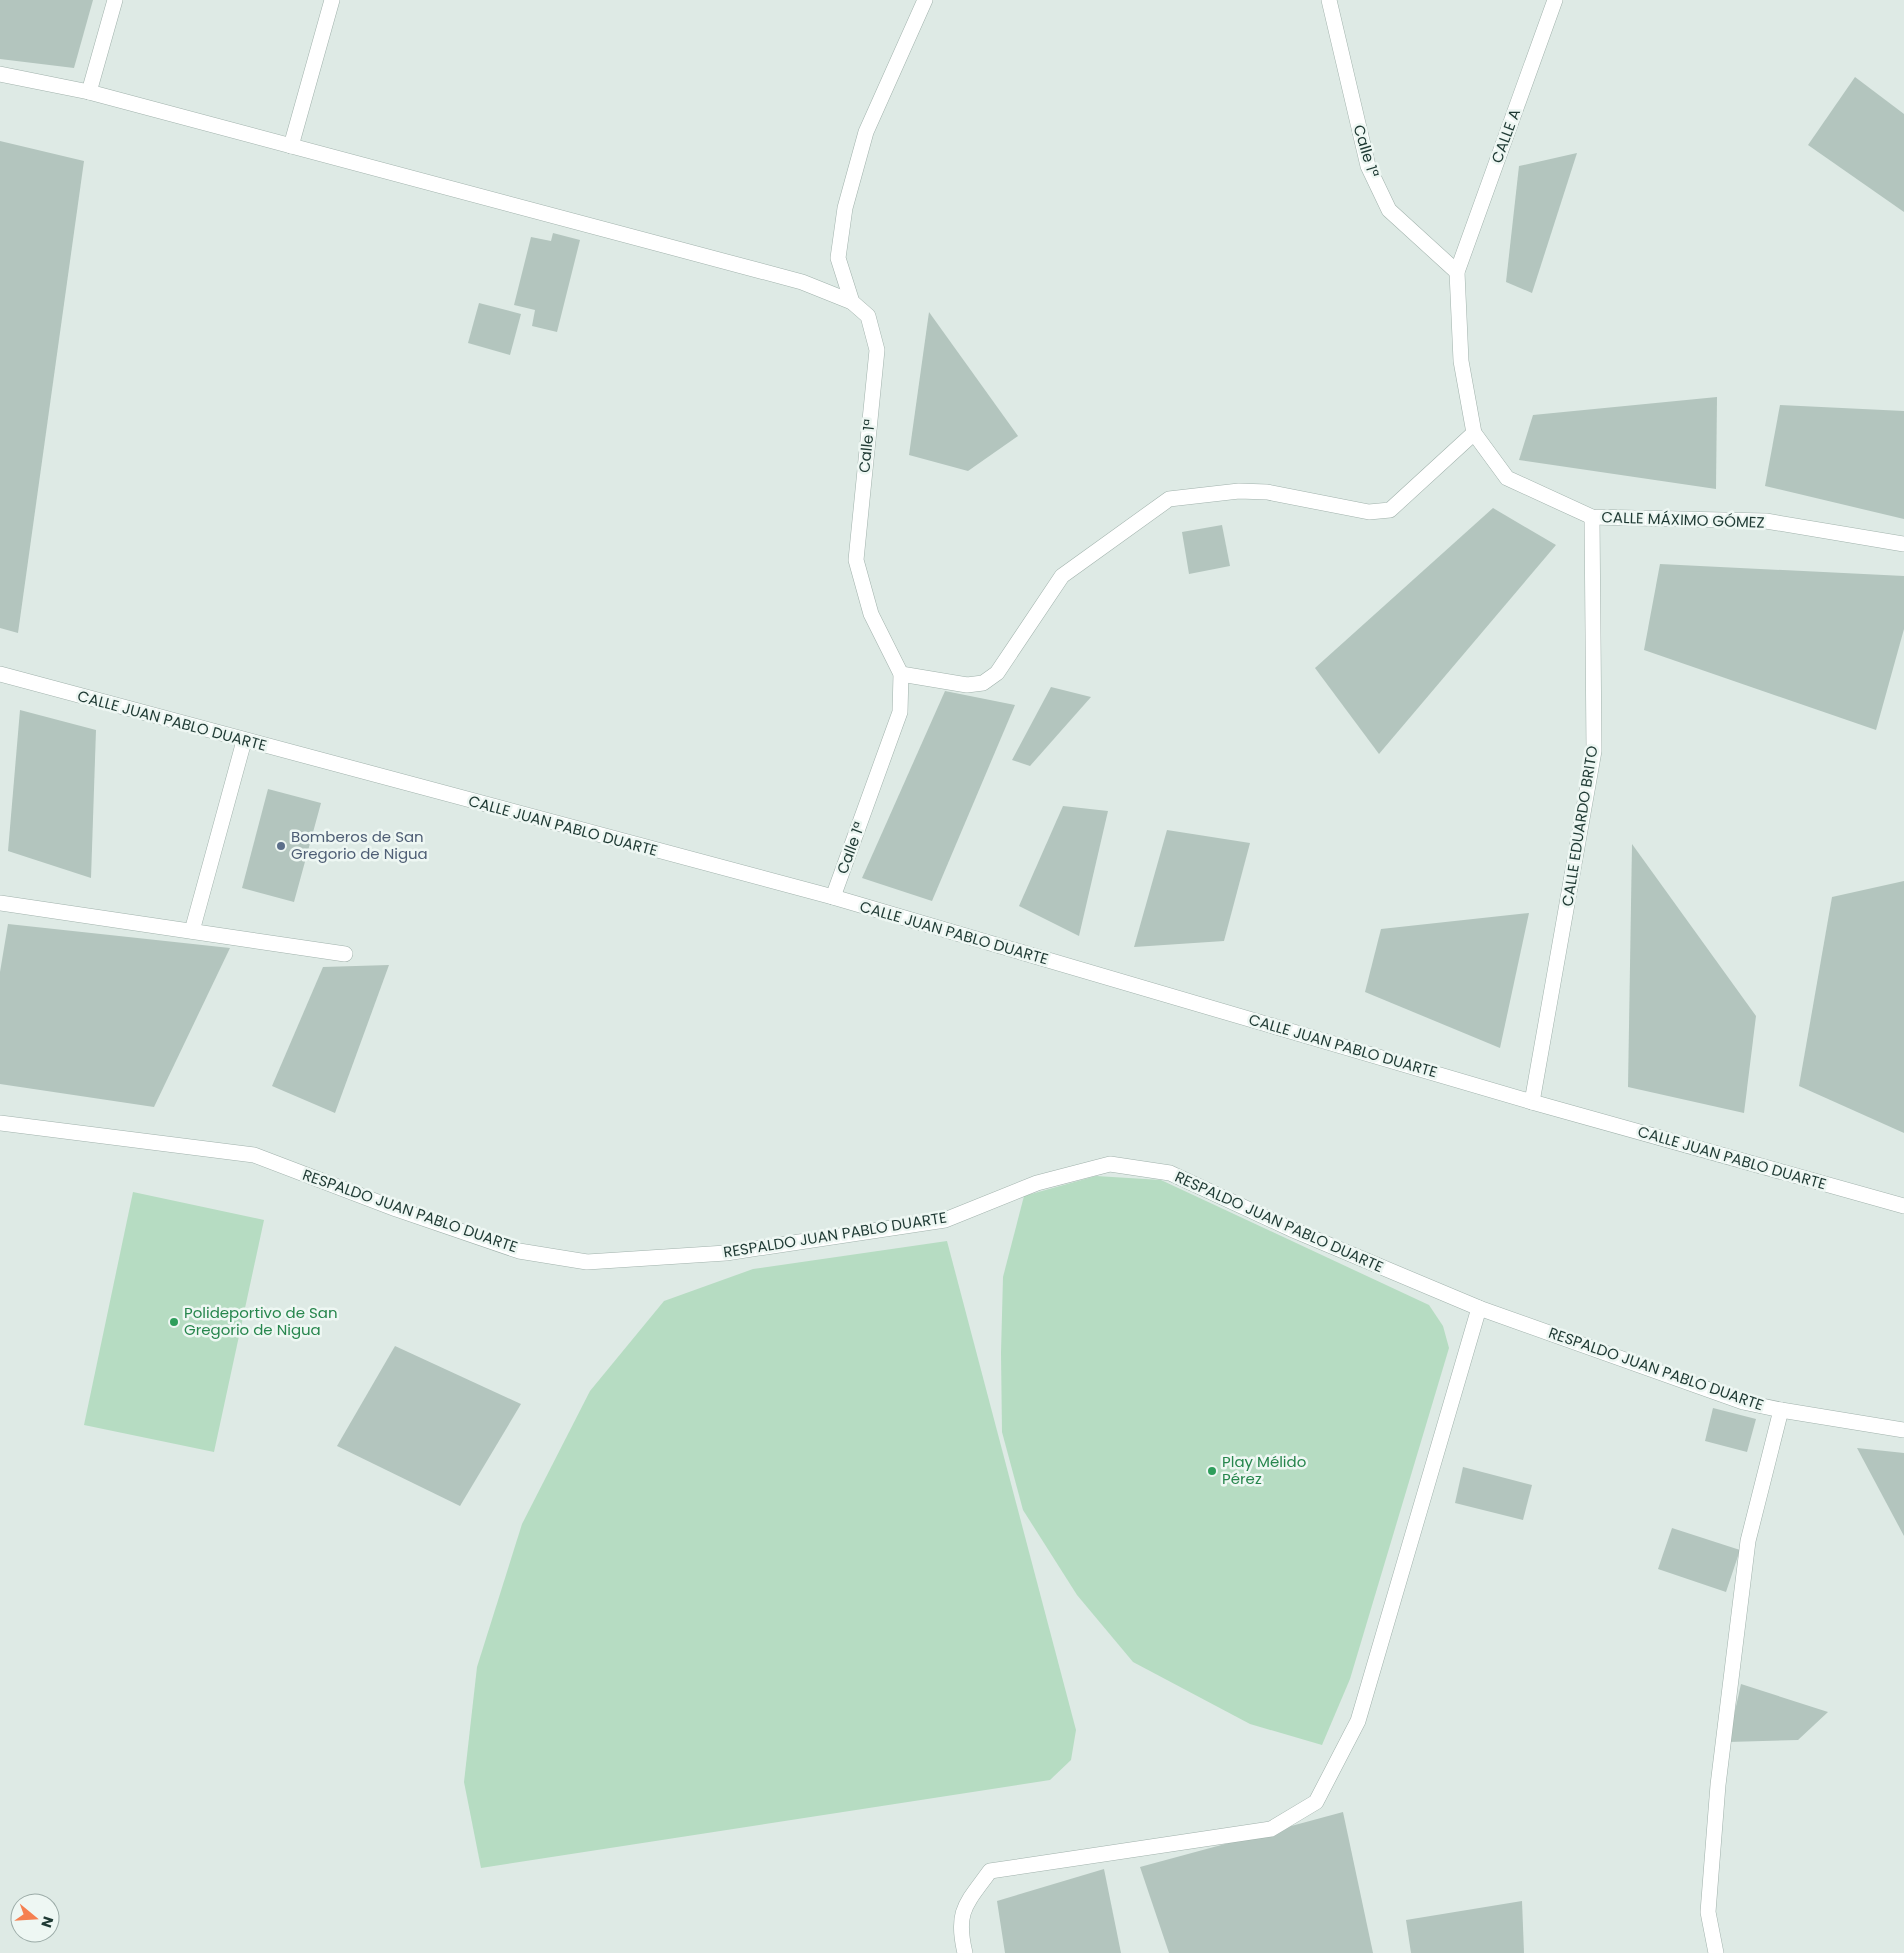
<svg xmlns="http://www.w3.org/2000/svg" width="1904" height="1953" viewBox="0 0 1904 1953" font-family="Poppins,sans-serif">
<style>
.green{fill:#b6dcc2}
.building{fill:#b3c5be}
.lines{fill:none;stroke-linecap:round;stroke-linejoin:round}
.minor-casing{stroke:#a1b2ac;stroke-width:16}
.minor{stroke:#fff;stroke-width:15}
.service-dot{fill:#5c6f8a;stroke:#eef7f3;stroke-width:2}
.leisure-dot{fill:#2e9e5b;stroke:#eef7f3;stroke-width:2}
.labels{text-anchor:middle;stroke-width:5;stroke-linejoin:round;paint-order:stroke}
.street-label{font-size:15px;fill:#1f3a34;stroke:#eef7f3}
.service-label{font-size:15px;fill:#4e5e75;stroke:#eef7f3;text-anchor:start}
.leisure-label{font-size:15px;fill:#27864d;stroke:#eef7f3;text-anchor:start}
</style>
<rect width="100%" height="100%" fill="#deeae5"/>
<!-- green -->
<g class="green">
<path d="M1096 1176 1161 1180 1429 1305 1443 1326 1449 1348 1350 1679 1322 1745 1250 1724 1133 1662 1077 1595 1023 1510 1002 1432 1001 1353 1003 1277 1024 1196Z"/>
<path d="M133 1192 264 1220 214 1452 84 1425Z"/>
<path d="M947 1241 1076 1730 1071 1760 1050 1780 481 1868 464 1782 477 1667 522 1524 590 1391 664 1301 753 1269Z"/>
</g>
<!-- building -->
<g class="building">
<path d="M0 0H93L74 68 0 59Z"/>
<path d="M1855 77 1904 114V212L1808 145Z"/>
<path d="M0 141 84 161 18 633 0 628Z"/>
<path d="M1577 153 1532 293 1506 282 1519 166Z"/>
<path d="M553 233 580 240 557 332 532 326 535 310 514 305 531 237 551 241Z"/>
<path d="M479 303 521 314 510 355 468 343Z"/>
<path d="M929 312 1018 436 968 471 909 455Z"/>
<path d="M1717 397 1716 489 1519 460 1533 415Z"/>
<path d="M1780 405 1904 411V519L1765 486Z"/>
<path d="M1493 508 1556 545 1379 754 1315 668Z"/>
<path d="M1222 525 1230 566 1189 574 1182 532Z"/>
<path d="M1660 564 1904 576V629L1876 730 1644 650Z"/>
<path d="M1051 687 1091 697 1030 766 1012 760Z"/>
<path d="M945 691 1015 705 932 901 862 878Z"/>
<path d="M20 710 96 730 91 878 8 851Z"/>
<path d="M268 789 321 803 294 902 242 888Z"/>
<path d="M1063 806 1108 811 1079 936 1019 906Z"/>
<path d="M1167 830 1250 843 1224 941 1134 947Z"/>
<path d="M1632 844 1756 1016 1744 1113 1628 1087Z"/>
<path d="M1904 881V1133L1799 1086 1832 897Z"/>
<path d="M1529 913 1500 1048 1365 992 1381 929Z"/>
<path d="M8 924 230 948 154 1107 0 1084V972Z"/>
<path d="M389 965 335 1113 272 1086 323 967Z"/>
<path d="M395 1346 521 1404 460 1506 337 1446Z"/>
<path d="M1713 1408 1756 1419 1747 1452 1705 1441Z"/>
<path d="M1857 1448 1904 1453V1536Z"/>
<path d="M1463 1467 1532 1485 1523 1520 1455 1503Z"/>
<path d="M1672 1528 1740 1550 1726 1592 1658 1569Z"/>
<path d="M1741 1684 1828 1712 1798 1740 1728 1742Z"/>
<path d="M1343 1812 1373 1953H1169L1140 1867Z"/>
<path d="M1104 1869 1121 1953H1005L997 1901Z"/>
<path d="M1522 1901 1524 1953H1411L1406 1920Z"/>
</g>
<g class="lines">
<defs>
<g id="minor">
<path d="M1329 0 1368 166 1389 210 1457 272"/>
<path d="M1555 0 1457 272 1461 361 1474 433 1507 478 1592 517 1766 521 1904 544"/>
<path d="M0 74 89 92 802 282 852 302"/>
<path d="M89 92 115 0"/>
<path d="M291 146 332 0"/>
<path d="M0 674 833 897 1532 1102 1904 1206"/>
<path d="M901 674 967 685 983 683 997 673 1062 576 1169 499 1239 491 1267 492 1369 512 1390 510 1474 433"/>
<path d="M833 897 900 712 901 674 871 614 856 560 877 350 868 316 852 302 838 258 845 208 866 132 925 0"/>
<path d="M0 903 345 954"/>
<path d="M192 931 244 741"/>
<path d="M1532 1102 1594 751 1592 517"/>
<path d="M0 1123 254 1155 396 1209 519 1251 587 1262 726 1253 945 1220 1037 1183 1110 1164 1170 1173 1291 1229 1479 1308 1743 1402 1781 1410 1904 1430"/>
<path d="M965 1953C955 1911 966 1904 990 1871L1271 1829 1316 1802 1358 1721 1479 1308"/>
<path d="M1716 1953 1708 1912 1718 1785 1748 1541 1781 1410"/>
</g>
</defs>
<!-- minor casing -->
<use href="#minor" class="minor-casing"/>
<!-- minor -->
<use href="#minor" class="minor"/>
</g>
<!-- markers -->
<circle class="service-dot" cx="281" cy="846" r="5"/>
<g class="leisure-dot">
<circle cx="174" cy="1322" r="5"/>
<circle cx="1212" cy="1471" r="5"/>
</g>
<g class="labels">
<!-- street labels -->
<g class="street-label">
<text transform="translate(1506 136) rotate(-70)" y="5">CALLE A</text>
<text transform="translate(1366 151) rotate(73)" y="5">Calle 1ª</text>
<text transform="translate(867 446) rotate(-84)" y="5">Calle 1ª</text>
<text transform="translate(1683 520) rotate(2)" y="5">CALLE MÁXIMO GÓMEZ</text>
<text transform="translate(172 721) rotate(15)" y="5">CALLE JUAN PABLO DUARTE</text>
<text transform="translate(563 826) rotate(15)" y="5">CALLE JUAN PABLO DUARTE</text>
<text transform="translate(1580 826) rotate(-81)" y="5">CALLE EDUARDO BRITO</text>
<text transform="translate(851 848) rotate(-70)" y="5">Calle 1ª</text>
<text transform="translate(954 933) rotate(16)" y="5">CALLE JUAN PABLO DUARTE</text>
<text transform="translate(1343 1046) rotate(16)" y="5">CALLE JUAN PABLO DUARTE</text>
<text transform="translate(1732 1158) rotate(16)" y="5">CALLE JUAN PABLO DUARTE</text>
<text transform="translate(410 1211) rotate(19)" y="5">RESPALDO JUAN PABLO DUARTE</text>
<text transform="translate(1279 1222) rotate(24)" y="5">RESPALDO JUAN PABLO DUARTE</text>
<text transform="translate(835 1235) rotate(-9)" y="5">RESPALDO JUAN PABLO DUARTE</text>
<text transform="translate(1656 1369) rotate(19)" y="5">RESPALDO JUAN PABLO DUARTE</text>
</g>
<!-- service labels -->
<g class="service-label">
<text x="291" y="842">Bomberos de San<tspan x="291" dy="17">Gregorio de Nigua</tspan></text>
</g>
<!-- leisure labels -->
<g class="leisure-label">
<text x="184" y="1318">Polideportivo de San<tspan x="184" dy="17">Gregorio de Nigua</tspan></text>
<text x="1222" y="1467">Play Mélido<tspan x="1222" dy="17">Pérez</tspan></text>
</g>
</g>
<!-- north arrow -->
<g transform="translate(35 1918) rotate(108)"><circle r="24" fill="#eef7f3" stroke="#9baba7"/>
<path d="M0-4L9 19L0 12L-9 19Z" fill="#f58051"/>
<text y="-8" font-size="14" font-weight="bold" text-anchor="middle" fill="#1f3a34">N</text>
</g>
</svg>
